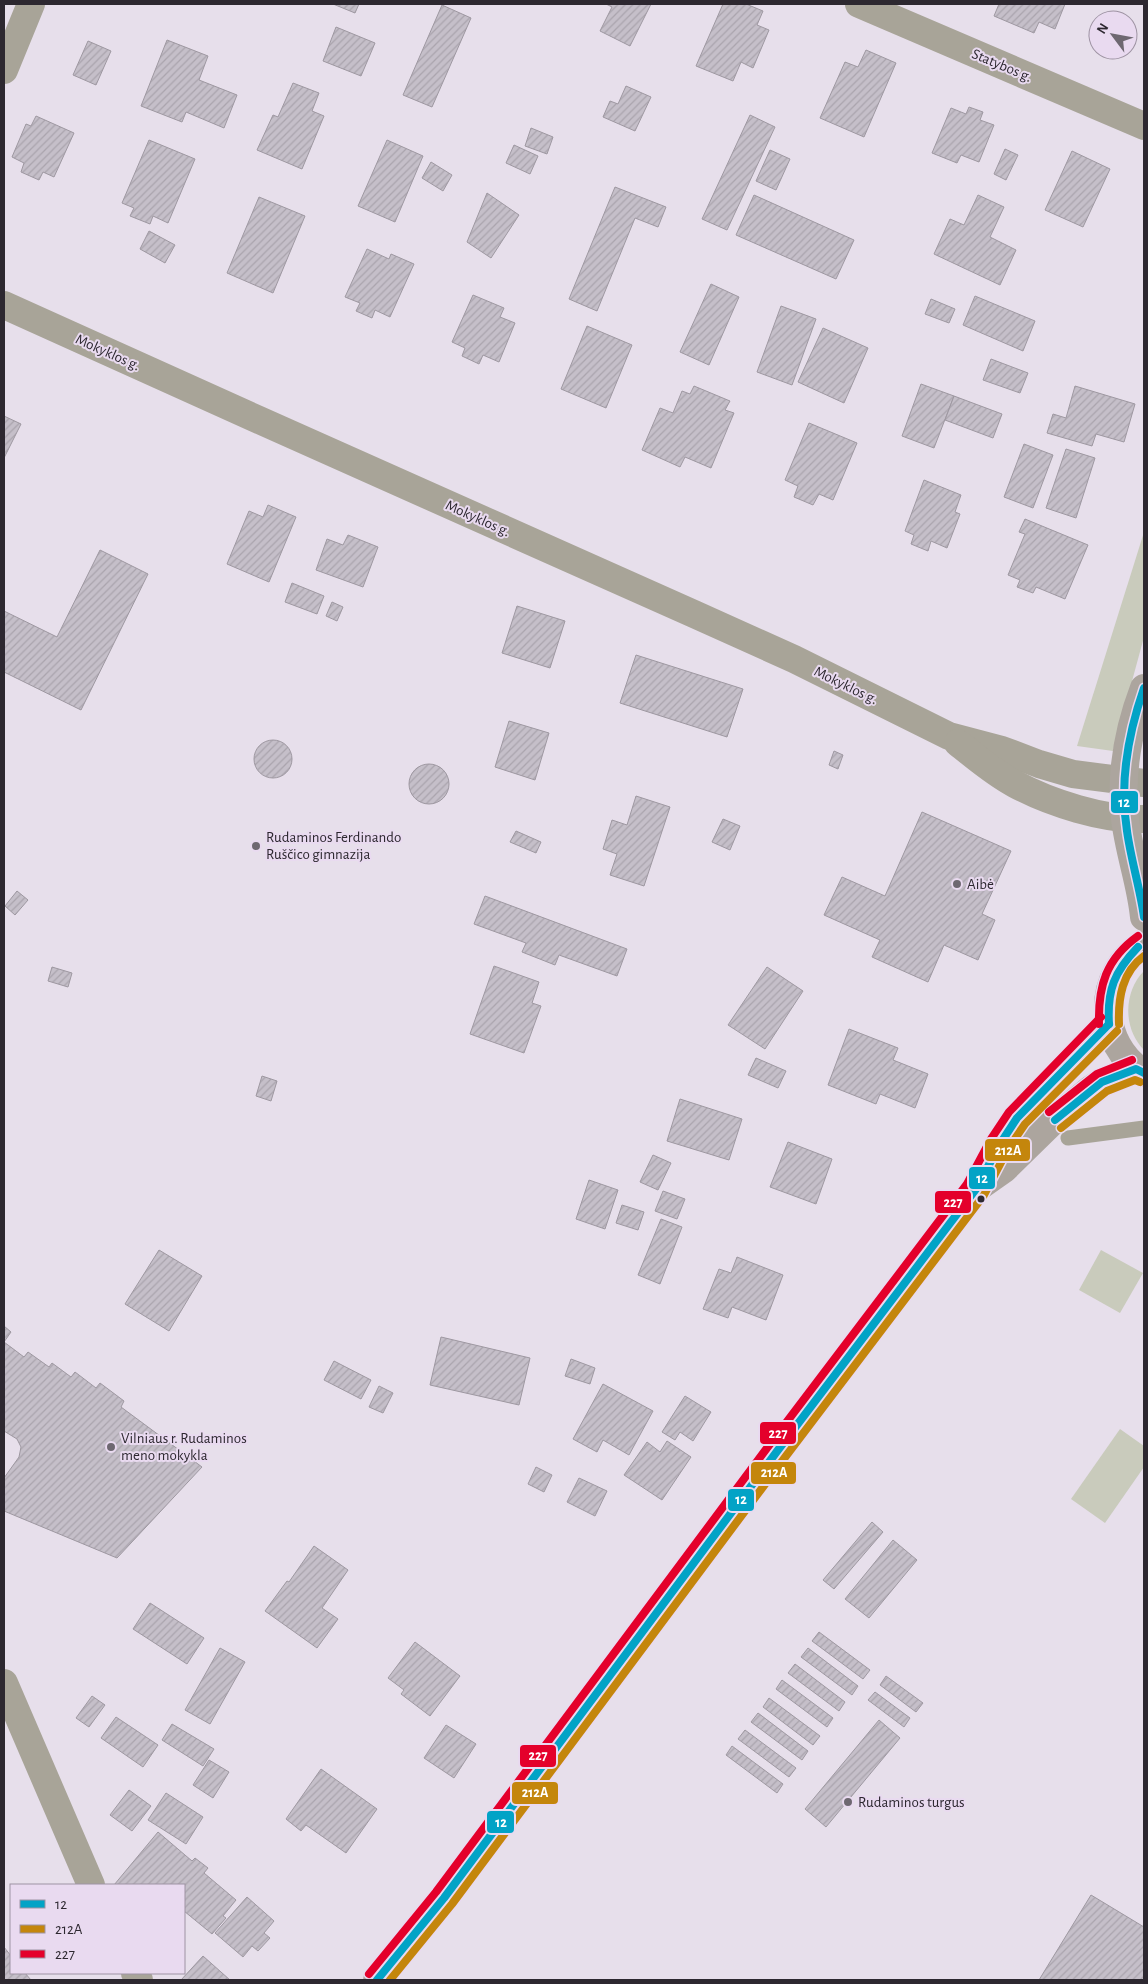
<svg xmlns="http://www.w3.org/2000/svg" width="1148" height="1984" viewBox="0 0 1148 1984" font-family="'Alegreya Sans',sans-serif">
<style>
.green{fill:#c9cbbc}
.building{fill:url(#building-hatch);stroke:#9e98a1}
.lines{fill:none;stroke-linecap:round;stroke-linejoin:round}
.service{stroke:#a8a498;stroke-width:15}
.minor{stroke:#a8a498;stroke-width:28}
.primary{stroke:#aca59e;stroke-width:28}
.bus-1-casing{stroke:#e9daf0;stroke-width:11}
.bus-2-casing{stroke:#e9daf0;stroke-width:11}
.bus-3-casing{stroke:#e9daf0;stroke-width:11}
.bus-1{stroke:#02a3c6;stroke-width:8}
.bus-2{stroke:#c4860c;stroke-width:8}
.bus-3{stroke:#e4002b;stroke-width:8}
.poi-dot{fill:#6e6871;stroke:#e9daf0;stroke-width:2}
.bus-dot{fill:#2d2830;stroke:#e9daf0;stroke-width:2}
.labels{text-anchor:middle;stroke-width:4;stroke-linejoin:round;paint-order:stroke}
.street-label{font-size:15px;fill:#2d2830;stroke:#e9daf0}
.poi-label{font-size:15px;fill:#2d2830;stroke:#e9daf0;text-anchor:start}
.line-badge{stroke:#e9daf0;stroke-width:2}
.badge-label{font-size:14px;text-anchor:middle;font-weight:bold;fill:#fff}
</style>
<defs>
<pattern id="building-hatch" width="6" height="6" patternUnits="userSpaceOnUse" patternTransform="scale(1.25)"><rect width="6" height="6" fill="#c5bfc9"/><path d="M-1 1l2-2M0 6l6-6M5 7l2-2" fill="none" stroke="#aaa4ad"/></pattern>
</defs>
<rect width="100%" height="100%" fill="#e7dfeb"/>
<!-- green -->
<g class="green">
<path d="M1144 532V637L1113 751 1077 746Z"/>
<path d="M1144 971V1050C1123 1029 1123 992 1144 971Z"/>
<path d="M1101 1250 1143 1273 1120 1313 1079 1290Z"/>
<path d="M1120 1429 1144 1446V1467L1105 1523 1071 1499Z"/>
</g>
<!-- building -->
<g class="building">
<path d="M333 4H359L355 13Z"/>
<path d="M606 4H651L630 46 600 31 612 7Z"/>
<path d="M723 4H746L763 11 757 25 769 30 753 68 741 62 733 81 696 66Z"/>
<path d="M999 4H1065L1055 29 1039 22 1034 33 994 16Z"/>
<path d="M442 5 471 18 432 107 403 95Z"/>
<path d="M336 27 375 43 361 76 323 61Z"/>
<path d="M167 40 208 56 199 80 237 95 224 128 186 112 182 122 141 106Z"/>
<path d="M88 41 111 51 96 85 73 75Z"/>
<path d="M866 50 896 63 864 137 820 118 845 62 858 67Z"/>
<path d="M293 83 319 93 312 111 324 116 302 169 257 150 273 115 278 117Z"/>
<path d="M626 86 651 97 635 131 603 117 610 101 618 104Z"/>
<path d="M969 107 983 112 980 120 994 125 979 162 961 155 957 163 932 153 951 108 966 114Z"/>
<path d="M750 115 775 127 727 230 702 219Z"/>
<path d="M36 116 74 133 54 177 43 172 39 180 21 172 24 163 12 157 26 124 31 126Z"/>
<path d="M531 128 553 137 547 154 525 146Z"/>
<path d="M149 140 195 159 168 223 153 216 150 224 130 216 134 208 122 203Z"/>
<path d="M387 140 423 156 395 222 358 206Z"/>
<path d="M514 145 538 156 530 174 506 163Z"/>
<path d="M1005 149 1018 155 1006 180 994 174Z"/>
<path d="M770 150 790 159 776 190 756 181Z"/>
<path d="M1072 151 1110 169 1083 227 1045 210Z"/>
<path d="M431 162 452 175 443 191 422 178Z"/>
<path d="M615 187 666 207 658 227 635 218 597 311 569 299Z"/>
<path d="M487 193 519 215 491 258 467 242Z"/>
<path d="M754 195 854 240 836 279 736 235Z"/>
<path d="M978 195 1004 207 990 237 1016 250 1000 285 934 254 950 219 964 225Z"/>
<path d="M259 197 305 216 273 293 227 273Z"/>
<path d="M149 231 175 245 165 263 140 249Z"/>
<path d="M367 249 389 259 391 254 414 264 390 317 375 310 372 318 356 311 360 303 345 297Z"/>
<path d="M711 284 739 297 709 365 680 352Z"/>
<path d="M473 295 504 308 500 317 515 323 499 362 483 355 479 364 462 356 465 348 452 342Z"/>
<path d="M975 296 1035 321 1023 351 963 325Z"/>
<path d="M931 299 955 309 949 323 925 314Z"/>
<path d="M781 306 816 319 792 385 757 372Z"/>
<path d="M587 326 632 345 606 408 561 389Z"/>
<path d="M823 328 868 348 844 403 798 382Z"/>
<path d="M991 359 1028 373 1020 393 983 380Z"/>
<path d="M921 384 954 396 934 448 902 436Z"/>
<path d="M694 386 730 401 725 410 734 413 711 468 685 457 680 467 642 450 660 408 673 413 682 391 690 394Z"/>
<path d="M1075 386 1135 404 1124 442 1096 434 1092 446 1047 433 1053 414 1066 418Z"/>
<path d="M954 396 1002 414 993 438 945 420Z"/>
<path d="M4 416 21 424 4 458Z"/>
<path d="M809 423 857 443 833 500 819 494 813 505 794 497 798 486 785 480Z"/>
<path d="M1024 444 1053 455 1033 508 1004 497Z"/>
<path d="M1066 449 1095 458 1076 518 1046 508Z"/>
<path d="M924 480 961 495 955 512 960 514 947 548 931 541 928 551 911 544 914 535 905 531Z"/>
<path d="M268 505 296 517 269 582 227 564 249 511 263 517Z"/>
<path d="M1025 519 1088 545 1065 599 1036 587 1033 593 1017 587 1020 580 1008 575 1025 534 1019 532Z"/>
<path d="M348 535 378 547 363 587 316 570 327 539 343 545Z"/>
<path d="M100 550 148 574 81 710 4 672V611L57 637Z"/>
<path d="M292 583 324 596 317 614 285 602Z"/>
<path d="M332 602 343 607 337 621 326 616Z"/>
<path d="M517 606 565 621 550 668 502 653Z"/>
<path d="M636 655 743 689 727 737 620 703Z"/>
<path d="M509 721 549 733 535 780 495 767Z"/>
<circle cx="273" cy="759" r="19"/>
<path d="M834 751 843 755 838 769 829 765Z"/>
<circle cx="429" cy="784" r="20"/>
<path d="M636 796 670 807 644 886 610 875 617 854 603 849 612 820 627 825Z"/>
<path d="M922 812 1011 851 982 914 995 920 978 960 944 945 928 982 872 957 880 940 824 915 842 877 885 896Z"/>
<path d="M723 819 740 826 730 850 712 842Z"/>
<path d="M516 831 541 842 536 853 510 842Z"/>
<path d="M17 891 28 900 15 915 5 906Z"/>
<path d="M485 896 627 949 617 976 559 955 555 965 522 952 526 943 474 924Z"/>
<path d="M494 966 539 982 532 1003 541 1006 524 1053 470 1034Z"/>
<path d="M52 967 72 973 68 987 48 981Z"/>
<path d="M767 967 803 991 765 1049 728 1025Z"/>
<path d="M849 1029 898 1048 893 1060 928 1074 915 1108 880 1094 876 1104 828 1085Z"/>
<path d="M756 1058 786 1071 778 1088 748 1075Z"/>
<path d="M262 1076 277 1081 271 1101 256 1096Z"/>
<path d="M680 1099 742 1119 729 1160 667 1141Z"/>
<path d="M788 1142 832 1159 816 1204 770 1187Z"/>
<path d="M653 1155 671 1163 658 1190 640 1182Z"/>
<path d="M589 1180 618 1190 605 1229 576 1219Z"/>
<path d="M663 1191 685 1199 677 1219 655 1211Z"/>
<path d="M622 1205 644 1212 638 1230 616 1223Z"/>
<path d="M661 1219 682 1227 660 1284 638 1275Z"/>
<path d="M159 1250 202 1276 169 1331 125 1304Z"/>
<path d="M737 1257 783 1275 766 1320 732 1307 728 1318 703 1309 719 1269 731 1273Z"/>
<path d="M4 1326 11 1332 4 1342Z"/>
<path d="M441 1337 530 1358 519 1405 430 1385Z"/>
<path d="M4 1342 24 1357 28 1352 49 1367 52 1363 71 1377 75 1372 96 1388 100 1383 124 1401 121 1407 202 1467 117 1558 4 1511V1478L19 1457 21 1447 17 1439 4 1431Z"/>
<path d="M571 1359 595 1368 590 1384 565 1376Z"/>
<path d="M334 1361 371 1380 361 1399 324 1380Z"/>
<path d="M603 1384 653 1411 629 1455 603 1440 597 1452 573 1439Z"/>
<path d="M379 1386 393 1393 383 1413 369 1407Z"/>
<path d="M685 1396 711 1412 693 1441 680 1432 675 1440 662 1432Z"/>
<path d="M667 1441 691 1457 662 1500 624 1475 647 1442 660 1452Z"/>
<path d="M536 1467 552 1475 544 1492 528 1484Z"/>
<path d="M579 1478 607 1491 595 1516 567 1502Z"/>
<path d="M872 1522 883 1532 834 1589 823 1580Z"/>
<path d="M893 1540 917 1560 869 1618 845 1599Z"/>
<path d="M314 1546 348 1570 322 1608 338 1619 317 1648 265 1611 287 1581 289 1582Z"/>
<path d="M150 1603 204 1638 187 1664 133 1629Z"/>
<path d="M819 1632 870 1670 863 1679 812 1641Z"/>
<path d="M415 1642 460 1676 430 1716 401 1694 404 1690 388 1678Z"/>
<path d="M220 1648 245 1662 210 1724 185 1710Z"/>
<path d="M808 1648 858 1686 852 1695 801 1657Z"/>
<path d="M795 1664 845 1702 839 1711 788 1673Z"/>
<path d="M886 1676 923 1703 916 1712 880 1685Z"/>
<path d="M782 1680 833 1718 827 1727 776 1689Z"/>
<path d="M875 1692 910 1718 904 1727 868 1700Z"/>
<path d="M92 1696 105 1705 89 1727 76 1718Z"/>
<path d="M769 1698 820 1736 813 1745 763 1707Z"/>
<path d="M758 1713 808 1751 802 1760 751 1722Z"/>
<path d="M116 1717 158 1745 143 1767 101 1738Z"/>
<path d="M879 1720 900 1738 826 1827 805 1809Z"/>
<path d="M172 1724 214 1749 203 1766 162 1740Z"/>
<path d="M446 1725 476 1744 454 1778 424 1758Z"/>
<path d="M745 1730 796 1768 789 1777 738 1739Z"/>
<path d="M732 1746 783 1784 777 1793 726 1755Z"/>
<path d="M209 1760 229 1772 213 1798 193 1785Z"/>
<path d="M321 1769 377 1809 346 1853 306 1825 301 1831 286 1819Z"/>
<path d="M129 1790 151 1806 132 1831 110 1815Z"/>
<path d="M166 1793 203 1817 186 1844 148 1820Z"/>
<path d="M158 1832 192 1861 195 1858 208 1868 204 1873 236 1900 223 1916 226 1918 212 1934 184 1911V1885H114Z"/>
<path d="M1091 1895 1144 1927V1980H1039Z"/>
<path d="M247 1897 274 1921 264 1933 270 1938 258 1951 252 1946 243 1957 215 1933Z"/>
<path d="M4 1947 11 1956V1973H25L31 1980H4Z"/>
<path d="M203 1956 230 1980H181Z"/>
</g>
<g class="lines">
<!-- service -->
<path class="service" d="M1068 1138 1144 1128"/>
<!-- minor -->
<g class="minor">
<path d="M859 4 1144 126"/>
<path d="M4 70 31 4"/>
<path d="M4 305 259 420 694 614 794 659 949 736 1002 750 1039 764 1073 774 1144 783"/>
<path d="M958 743C976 757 994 773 1015 784 1050 803 1104 820 1144 819"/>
<path d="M4 1683 91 1885"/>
<path d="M135 1973 139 1980"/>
</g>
<!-- primary -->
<g class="primary">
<path d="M1144 688C1128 730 1120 774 1125 819 1129 853 1141 884 1144 917"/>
<path d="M1144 944C1095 972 1097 1045 1144 1073"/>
<path d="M977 1188 1004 1169 1056 1118 1090 1090 1102 1082 1136 1069"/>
<path d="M377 1980 444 1898 778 1450 976 1189C988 1164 1000 1140 1017 1118 1044 1084 1081 1059 1109 1024"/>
</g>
<defs>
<g id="bus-1">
<path d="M1144 688C1128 734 1119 782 1127 831 1131 860 1140 888 1144 917"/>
<path d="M1109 1024C1107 990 1114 972 1138 947"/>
<path d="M1055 1120 1102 1082 1136 1069 1144 1073"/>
<path d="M377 1980 444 1898 778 1450 976 1189 1000 1144 1017 1118 1109 1024"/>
</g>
<g id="bus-2">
<path d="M1119 1024C1118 998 1122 972 1144 956"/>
<path d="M1061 1128 1107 1091 1135 1080 1140 1082"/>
<path d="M390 1980 452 1904 786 1456 984 1195 1008 1149 1025 1124 1117 1031"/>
</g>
<g id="bus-3">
<path d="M1099 1024C1098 986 1106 959 1138 936"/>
<path d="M1049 1112 1097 1074 1132 1060"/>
<path d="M369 1974 436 1892 770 1444 967 1184 991 1139 1009 1112 1101 1017"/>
</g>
</defs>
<!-- bus-1 casing -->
<use href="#bus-1" class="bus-1-casing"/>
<!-- bus-2 casing -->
<use href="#bus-2" class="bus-2-casing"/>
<!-- bus-3 casing -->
<use href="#bus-3" class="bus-3-casing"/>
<!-- bus-1 -->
<use href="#bus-1" class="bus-1"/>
<!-- bus-2 -->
<use href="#bus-2" class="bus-2"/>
<!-- bus-3 -->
<use href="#bus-3" class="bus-3"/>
</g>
<!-- markers -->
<g class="poi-dot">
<circle cx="256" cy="846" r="5"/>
<circle cx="957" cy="884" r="5"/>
<circle cx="111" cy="1447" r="5"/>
<circle cx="848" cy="1802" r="5"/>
</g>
<circle class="bus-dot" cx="981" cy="1199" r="4.5"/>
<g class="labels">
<!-- street labels -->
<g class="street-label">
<text transform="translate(1002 65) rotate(23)" y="5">Statybos g.</text>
<text transform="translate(108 352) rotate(24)" y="5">Mokyklos g.</text>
<text transform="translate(478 518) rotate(24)" y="5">Mokyklos g.</text>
<text transform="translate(846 685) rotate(26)" y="5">Mokyklos g.</text>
</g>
<!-- poi labels -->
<g class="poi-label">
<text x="266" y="842">Rudaminos Ferdinando<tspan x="266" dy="17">Ruščico gimnazija</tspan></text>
<text x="967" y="889">Aibė</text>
<text x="121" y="1443">Vilniaus r. Rudaminos<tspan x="121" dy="17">meno mokykla</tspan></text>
<text x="858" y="1807">Rudaminos turgus</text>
</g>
</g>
<g class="line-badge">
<rect x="1110" y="790" width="29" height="24" rx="5" fill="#02a3c6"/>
<rect x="984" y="1138" width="47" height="24" rx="5" fill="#c4860c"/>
<rect x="968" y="1166" width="28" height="24" rx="5" fill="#02a3c6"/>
<rect x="934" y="1190" width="38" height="24" rx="5" fill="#e4002b"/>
<rect x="759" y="1421" width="38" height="24" rx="5" fill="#e4002b"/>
<rect x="750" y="1461" width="47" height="24" rx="5" fill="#c4860c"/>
<rect x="727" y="1488" width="28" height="24" rx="5" fill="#02a3c6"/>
<rect x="519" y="1744" width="38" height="24" rx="5" fill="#e4002b"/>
<rect x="511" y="1781" width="48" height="24" rx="5" fill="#c4860c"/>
<rect x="486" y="1810" width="29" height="24" rx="5" fill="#02a3c6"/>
</g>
<g class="badge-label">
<text x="1124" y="807">12</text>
<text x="1008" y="1155">212A</text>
<text x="982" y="1183">12</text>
<text x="953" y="1207">227</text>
<text x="778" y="1438">227</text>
<text x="774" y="1477">212A</text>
<text x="741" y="1504">12</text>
<text x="538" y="1760">227</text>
<text x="535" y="1797">212A</text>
<text x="501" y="1827">12</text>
</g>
<!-- border -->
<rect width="1148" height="1984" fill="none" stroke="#2d2830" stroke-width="10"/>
<!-- legend -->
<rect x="10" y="1884" width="175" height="90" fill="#e9daf0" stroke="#9e93a3"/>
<rect x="20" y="1900" width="25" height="8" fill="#02a3c6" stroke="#9e93a3"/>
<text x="55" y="1909" font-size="15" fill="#2d2830">12</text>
<rect x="20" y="1925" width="25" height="8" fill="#c4860c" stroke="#9e93a3"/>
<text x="55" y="1934" font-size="15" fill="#2d2830">212A</text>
<rect x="20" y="1950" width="25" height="8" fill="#e4002b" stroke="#9e93a3"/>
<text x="55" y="1959" font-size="15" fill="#2d2830">227</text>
<!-- north arrow -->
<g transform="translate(1113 35) rotate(302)"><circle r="24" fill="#e9daf0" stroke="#9e93a3"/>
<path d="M0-4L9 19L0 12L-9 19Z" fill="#6e6871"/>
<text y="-8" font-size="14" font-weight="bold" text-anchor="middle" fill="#2d2830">N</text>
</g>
</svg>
